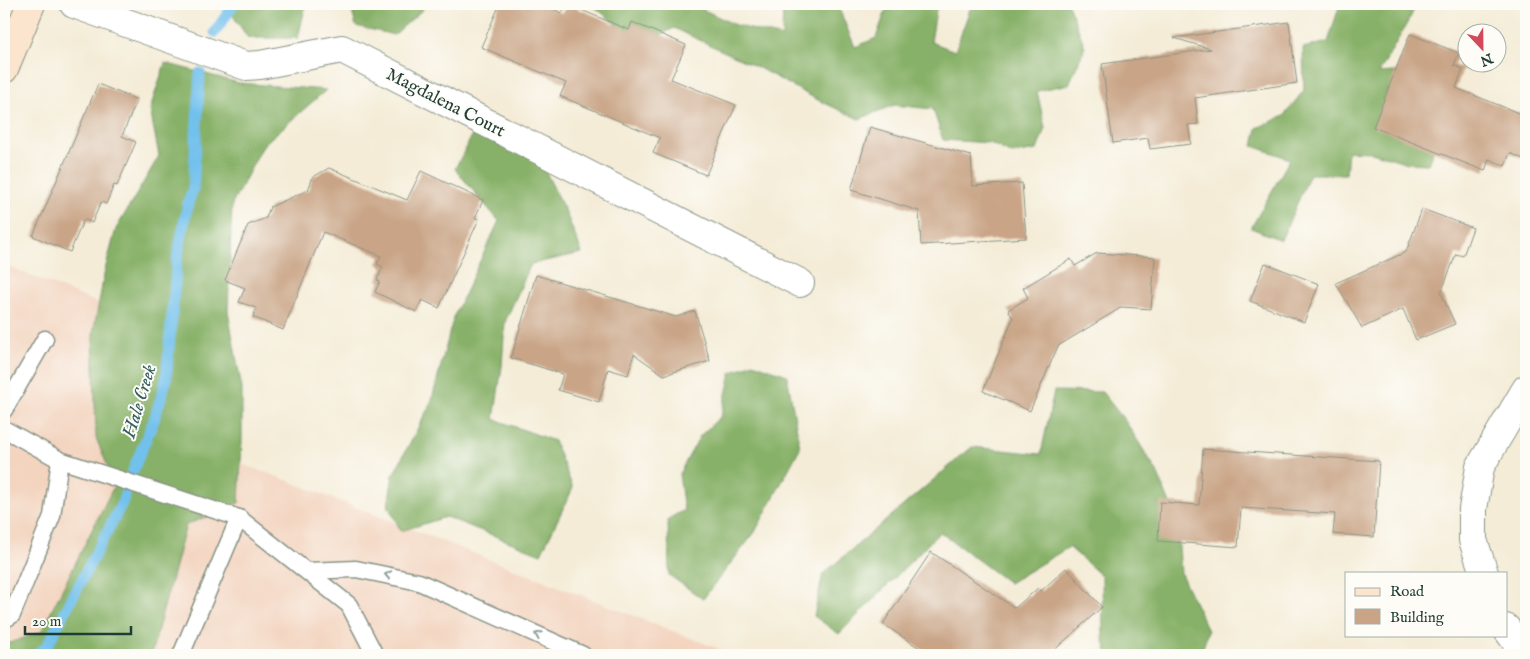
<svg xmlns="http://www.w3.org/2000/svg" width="1530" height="659" viewBox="0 0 1530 659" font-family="'IM FELL English',serif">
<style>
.built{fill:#f3d4bf}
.forest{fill:#87b168;stroke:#53774e}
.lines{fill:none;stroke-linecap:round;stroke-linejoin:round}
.stream{stroke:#72c1ed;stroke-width:11}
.building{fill:#c9a486}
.lane-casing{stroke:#8a9486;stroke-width:19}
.street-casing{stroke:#8a9486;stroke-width:30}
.secondary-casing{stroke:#8a9486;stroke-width:30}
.lane{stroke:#fff;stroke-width:16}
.street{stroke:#fff;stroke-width:28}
.secondary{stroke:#fbe5cf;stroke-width:28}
.oneway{stroke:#8f9e9a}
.labels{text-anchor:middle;stroke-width:4;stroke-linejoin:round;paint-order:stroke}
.street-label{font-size:18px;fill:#1f3d34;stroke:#fdfcf7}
.water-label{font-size:19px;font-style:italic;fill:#345e62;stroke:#fdfcf7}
</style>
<rect width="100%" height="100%" fill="#fdfcf7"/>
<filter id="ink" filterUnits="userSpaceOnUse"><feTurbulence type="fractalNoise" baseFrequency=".02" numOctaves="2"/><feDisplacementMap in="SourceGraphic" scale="10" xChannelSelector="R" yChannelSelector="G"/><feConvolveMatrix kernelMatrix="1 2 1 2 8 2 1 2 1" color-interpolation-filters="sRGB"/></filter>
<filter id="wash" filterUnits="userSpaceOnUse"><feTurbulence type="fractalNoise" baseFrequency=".0096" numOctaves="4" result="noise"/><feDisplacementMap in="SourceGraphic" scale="20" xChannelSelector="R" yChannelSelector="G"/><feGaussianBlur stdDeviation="1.12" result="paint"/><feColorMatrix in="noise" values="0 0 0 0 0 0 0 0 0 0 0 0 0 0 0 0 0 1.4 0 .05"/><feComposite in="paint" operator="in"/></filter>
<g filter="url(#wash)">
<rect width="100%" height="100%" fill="#f4ecd7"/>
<!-- built -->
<path class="built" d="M4 265 118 311 127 425 273 475 734 655H4Z"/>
<!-- forest -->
<g class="forest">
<path d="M225 4H306L298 38H248Z"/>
<path d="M350 4H426L422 10 394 35 356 26Z"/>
<path d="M591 4H692L735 25 782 37 783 4H837L855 47 876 38 888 4H937L931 42 955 51 970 9 1007 4H1068L1085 47 1069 84 1037 91 1045 128 1037 150 1012 154 990 143 943 140 933 109 894 105 859 119 816 99 759 68 674 28 641 44Z"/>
<path d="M1340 4H1416L1411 16 1379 73 1408 71 1442 128 1428 164 1408 163 1372 152 1348 151 1346 174H1310L1281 240 1251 228 1290 159 1253 146 1257 128 1284 116 1304 90 1303 48 1328 42Z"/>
<path d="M165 63 239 83 326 90 264 144 232 204 228 312 242 389V440L239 503 186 525 151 655H4V645L41 632 115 484 96 438 93 334 105 270 116 229 159 156 150 109Z"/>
<path d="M473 134 537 154 566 213 582 253 531 264 505 322 502 366 494 419 554 441 573 488 541 554 446 517 401 531 388 506 393 475 431 403 454 316 499 221 455 169Z"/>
<path d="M753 363 787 375 800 448 755 532 703 599 669 575 668 519 684 510 679 474 700 436 721 416 731 373Z"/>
<path d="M1054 391 1102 392 1126 422 1157 472 1177 521 1181 574 1208 631 1201 655H1108L1103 637 1102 576 1069 547 1009 583 940 532 839 634 814 616 823 574 972 447 1041 454Z"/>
</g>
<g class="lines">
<!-- stream -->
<g class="stream">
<path d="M215 32 234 4"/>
<path d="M37 655 47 646 122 503 134 468 154 420 166 381 177 259 188 203 193 189 200 73"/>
</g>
</g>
<g id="blocks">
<!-- building -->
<g class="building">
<path d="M500 4H542L562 13 567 4 629 30 632 22 686 45 671 79 736 105 706 175 653 153 660 138 560 96 566 83 481 47Z"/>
<path d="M1289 22 1297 83 1195 98 1198 124 1188 125 1191 144 1150 149 1148 138 1113 143 1102 64 1211 49 1174 38Z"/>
<path d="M1410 34 1459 53 1454 65 1463 69 1456 88 1526 116V160L1510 153 1505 166 1489 159 1485 171 1373 127Z"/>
<path d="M98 84 137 100 122 136 136 142 117 186 114 185 106 204 101 202 92 223 84 219 70 252 33 236Z"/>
<path d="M870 127 971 156 973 186 1022 183 1026 238 921 245 919 211 851 190Z"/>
<path d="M329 168 407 200 421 171 483 200 475 218 479 219 439 308 422 300 416 312 375 292 380 281 377 280 383 267 377 264 381 256 323 232 283 330 253 317 256 308 239 302 245 288 225 280 248 225 266 218 270 207 308 190 313 177Z"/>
<path d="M1422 209 1473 228 1463 256 1456 254 1441 293 1455 324 1416 340 1403 309 1362 328 1336 283 1406 252Z"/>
<path d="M1097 253 1155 257 1151 309 1122 307 1058 346 1030 411 983 391 1013 318 1008 310 1028 298 1023 288 1071 259 1075 266Z"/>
<path d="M1265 263 1319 284 1304 322 1250 301Z"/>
<path d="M536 275 676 317 695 311 710 361 664 375 634 354 628 375 608 369 599 402 558 390 563 374 511 358Z"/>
<path d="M1203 449 1379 461 1374 537 1333 534 1335 514 1241 508 1238 547 1158 541 1160 502 1199 505Z"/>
<path d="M931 552 1015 608 1038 588 1041 591 1066 568 1102 607 1049 655H930L883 624Z"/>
</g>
</g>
</g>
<g filter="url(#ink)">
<use href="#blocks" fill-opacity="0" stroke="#8a9486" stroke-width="1"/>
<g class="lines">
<defs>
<g id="lane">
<path d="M4 410 45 339"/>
<path d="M4 429 60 460 52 516 12 615 4 620"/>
<path d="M60 460 239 518 349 605 375 655"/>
<path d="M307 571 356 569 419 582 583 655"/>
<path d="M181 655 239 518"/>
</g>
<g id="street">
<path d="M74 4 246 66 260 65 342 49 800 283"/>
<path d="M1484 573 1473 540V509L1480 467 1526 389"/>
<path d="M1506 628 1526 655"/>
</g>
<path id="secondary" d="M4 69 31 4"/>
</defs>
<!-- lane casing -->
<use href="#lane" class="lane-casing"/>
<!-- street casing -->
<use href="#street" class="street-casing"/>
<!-- secondary casing -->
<use href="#secondary" class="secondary-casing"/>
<!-- lane -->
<use href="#lane" class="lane"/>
<!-- street -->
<use href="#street" class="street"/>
<!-- secondary -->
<use href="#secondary" class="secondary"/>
</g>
<!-- one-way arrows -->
<defs><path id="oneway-chevron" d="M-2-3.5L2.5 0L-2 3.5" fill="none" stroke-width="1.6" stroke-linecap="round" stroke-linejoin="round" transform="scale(1.25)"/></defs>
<g class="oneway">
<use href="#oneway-chevron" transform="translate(388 575) rotate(-169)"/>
<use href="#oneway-chevron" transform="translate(538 635) rotate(-156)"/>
</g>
</g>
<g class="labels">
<!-- street labels -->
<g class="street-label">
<text transform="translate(446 102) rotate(27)" y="6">Magdalena Court</text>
</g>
<!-- water labels -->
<g class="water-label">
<text transform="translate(138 401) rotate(-73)" y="7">Hale Creek</text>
</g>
</g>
<!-- margin -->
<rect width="1530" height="659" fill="none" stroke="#fdfcf7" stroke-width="20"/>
<!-- legend -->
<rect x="1345" y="572" width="162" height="65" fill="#fdfcf7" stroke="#a4b0a9"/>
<rect x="1355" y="588" width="25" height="8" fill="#fbe5cf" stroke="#a4b0a9"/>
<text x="1390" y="596" font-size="15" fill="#1f3d34">Road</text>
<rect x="1355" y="609" width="25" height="15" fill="#c9a486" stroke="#a4b0a9"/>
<text x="1390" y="622" font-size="15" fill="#1f3d34">Building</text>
<!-- north arrow -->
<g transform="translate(1482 48) rotate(158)"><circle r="24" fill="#fdfcf7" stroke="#a4b0a9"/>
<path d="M0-4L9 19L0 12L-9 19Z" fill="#d1495b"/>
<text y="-8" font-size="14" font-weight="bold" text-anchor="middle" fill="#1f3d34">N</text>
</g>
<!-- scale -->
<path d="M25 626v8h106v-8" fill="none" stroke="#1f3d34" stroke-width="2.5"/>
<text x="32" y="626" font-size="15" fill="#1f3d34" stroke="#fdfcf7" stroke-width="4" paint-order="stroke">20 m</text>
</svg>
